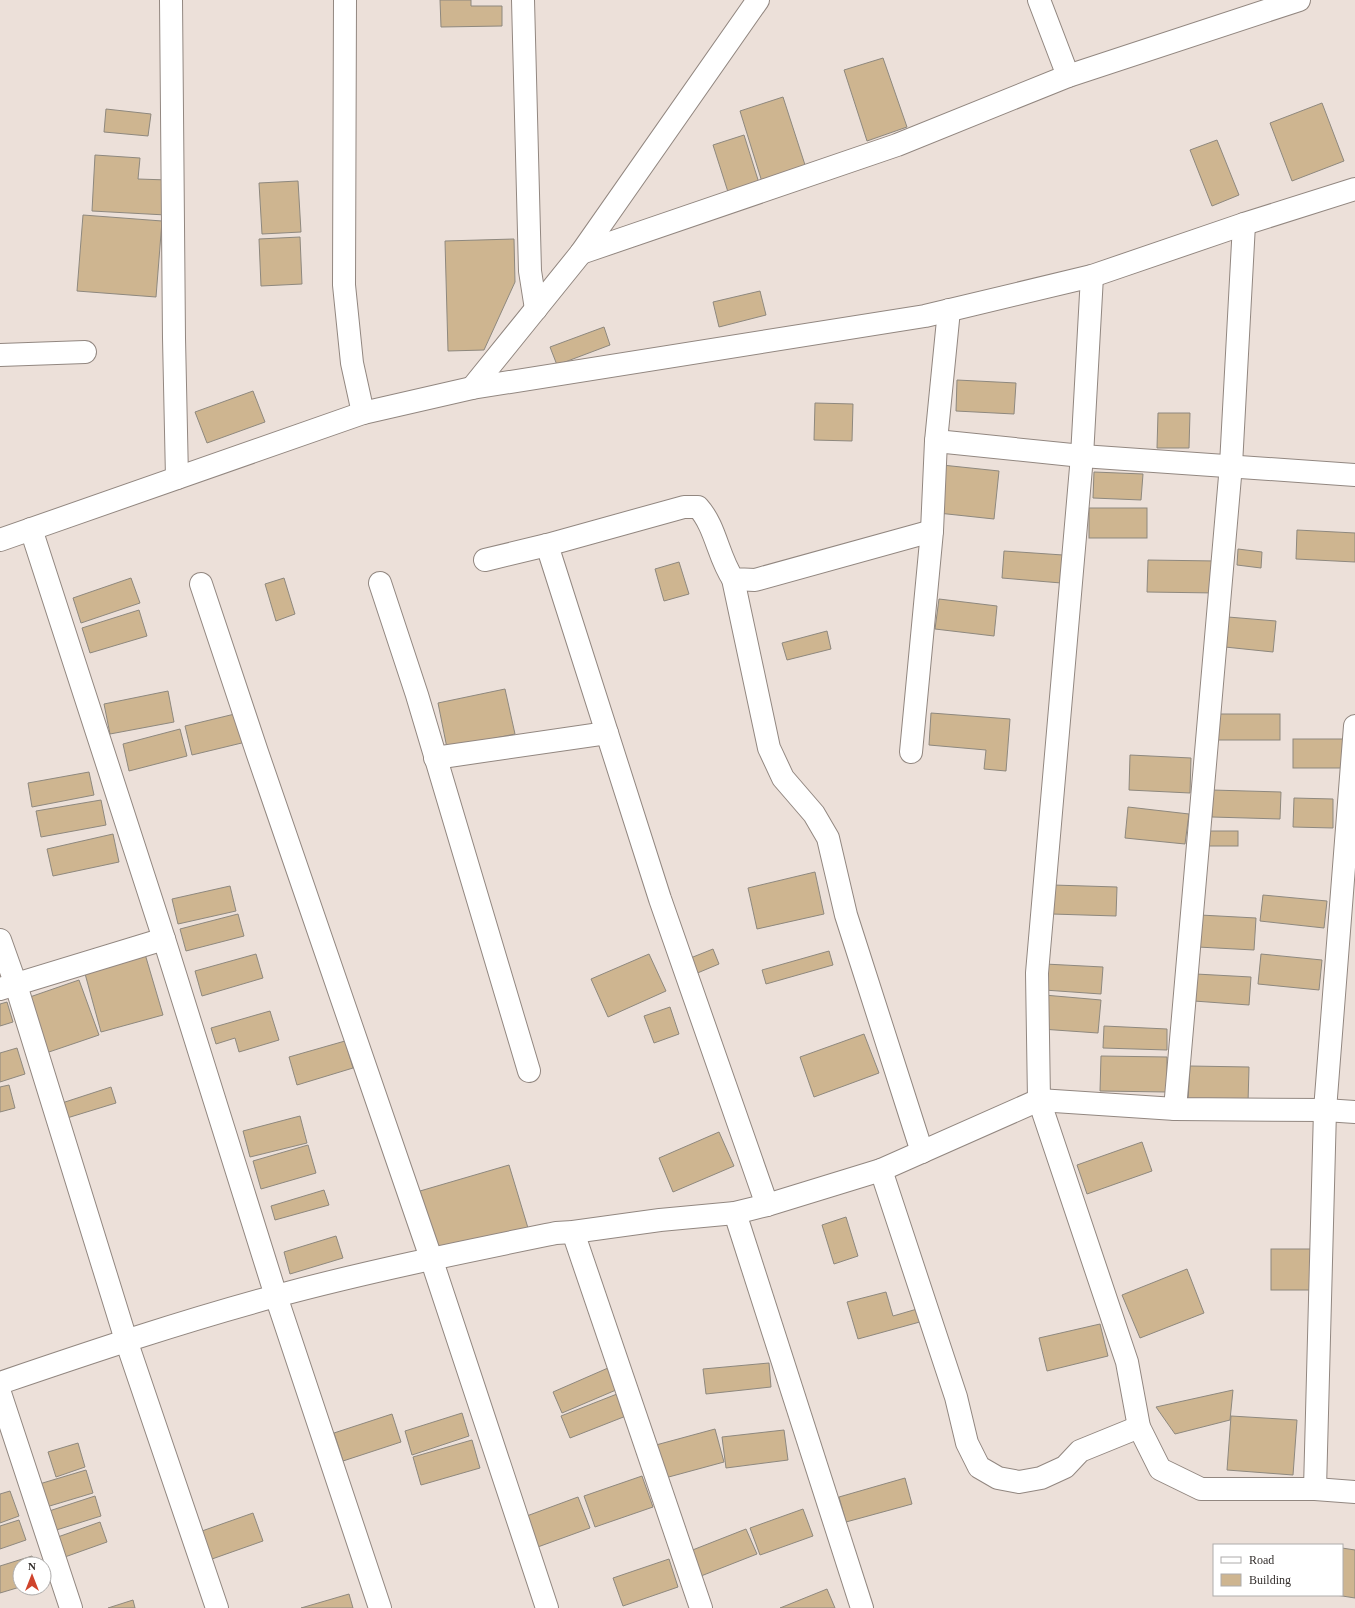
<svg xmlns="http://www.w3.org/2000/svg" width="1355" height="1608" viewBox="0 0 1355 1608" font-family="Georgia,serif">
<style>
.building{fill:#ceb590;stroke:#8e887e}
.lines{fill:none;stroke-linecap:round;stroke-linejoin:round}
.street-casing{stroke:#928780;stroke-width:24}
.street{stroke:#fff;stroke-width:22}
</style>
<rect width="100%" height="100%" fill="#ece0d9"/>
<!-- building -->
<g class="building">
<path d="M440 0H471V6H502V26L441 27Z"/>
<path d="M883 58 907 127 867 141 844 70Z"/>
<path d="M783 97 806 168 762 182 740 111Z"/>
<path d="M1322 103 1344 161 1292 181 1270 123Z"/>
<path d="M106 109 151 114 148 136 104 132Z"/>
<path d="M744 135 759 183 728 192 713 145Z"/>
<path d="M1217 140 1239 195 1212 206 1190 150Z"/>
<path d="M95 155 140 158 138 179 168 180 166 215 92 211Z"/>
<path d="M298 181 301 232 262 234 259 183Z"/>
<path d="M83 215 162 221 156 297 77 291Z"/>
<path d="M300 237 302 284 261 286 259 239Z"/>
<path d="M514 239 515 282 484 350 448 351 445 241Z"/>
<path d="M760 291 766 315 719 327 713 302Z"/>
<path d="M604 327 610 345 557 365 550 347Z"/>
<path d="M957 380 1016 383 1014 414 956 411Z"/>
<path d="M253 391 265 422 207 443 195 412Z"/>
<path d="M815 403 853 404 852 441 814 440Z"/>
<path d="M1158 413H1190L1189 448H1157Z"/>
<path d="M942 465 999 471 994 519 938 513Z"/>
<path d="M1094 472 1143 474 1141 500 1093 498Z"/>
<rect x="1089" y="508" width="58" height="30"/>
<path d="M1297 530 1355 533V562L1296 559Z"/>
<path d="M1238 549 1262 552 1261 568 1237 565Z"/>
<path d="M1004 551 1063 555 1061 583 1002 578Z"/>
<path d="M1148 560 1216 561V593L1147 592Z"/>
<path d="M679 562 689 594 664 601 655 569Z"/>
<path d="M131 578 140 603 81 623 73 598Z"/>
<path d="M284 578 295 614 276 621 265 584Z"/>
<path d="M939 599 997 606 994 636 935 629Z"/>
<path d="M139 610 147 636 90 653 82 628Z"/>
<path d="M1228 617 1276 621 1273 652 1225 647Z"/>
<path d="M827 631 831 649 787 660 782 643Z"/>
<path d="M505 689 515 734 447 748 438 703Z"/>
<path d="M168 691 174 722 110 734 104 704Z"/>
<path d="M243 712 250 741 192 755 185 726Z"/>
<path d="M931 713 1010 719 1006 771 984 769 986 750 929 745Z"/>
<rect x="1215" y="714" width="65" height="26"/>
<path d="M180 729 187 756 129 771 123 744Z"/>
<rect x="1293" y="739" width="51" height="29"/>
<path d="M1130 755 1191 758 1190 793 1129 790Z"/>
<path d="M89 772 94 795 32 807 28 783Z"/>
<path d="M1212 790 1281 792 1280 819 1212 817Z"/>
<path d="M1294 798 1333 799V828L1293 827Z"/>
<path d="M101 800 106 825 41 837 36 811Z"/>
<path d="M1128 807 1189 814 1185 844 1125 838Z"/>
<rect x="1209" y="831" width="29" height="15"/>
<path d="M113 834 119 862 53 876 47 849Z"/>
<path d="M815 872 824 914 757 929 748 888Z"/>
<path d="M1053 885 1117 887 1116 916 1052 914Z"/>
<path d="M230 886 236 911 178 924 172 899Z"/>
<path d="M1263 895 1327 901 1324 928 1260 921Z"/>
<path d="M238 914 244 936 186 951 180 929Z"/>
<path d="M1200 915 1256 918 1254 950 1198 947Z"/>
<path d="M713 949 719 964 695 974 688 959Z"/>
<path d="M829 951 833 965 766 984 762 970Z"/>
<path d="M145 954 163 1015 101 1032 84 970Z"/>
<path d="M256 954 263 978 202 996 195 971Z"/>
<path d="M649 954 666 991 608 1017 591 979Z"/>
<path d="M1261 954 1322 960 1319 990 1258 984Z"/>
<path d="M1045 964 1103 967 1101 994 1044 990Z"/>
<path d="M1196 974 1251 977 1249 1005 1194 1001Z"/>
<path d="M79 980 99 1035 46 1053 27 998Z"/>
<path d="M1044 995 1101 1000 1098 1033 1041 1029Z"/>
<path d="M7 1002 13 1022 0 1026V1004Z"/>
<path d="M670 1007 679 1034 654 1043 644 1016Z"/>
<path d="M270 1011 279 1040 239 1052 235 1038 216 1044 211 1028Z"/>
<path d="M1104 1026 1167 1029V1050L1103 1048Z"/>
<path d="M864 1034 879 1073 814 1097 800 1057Z"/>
<path d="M345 1041 353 1068 297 1085 289 1057Z"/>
<path d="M17 1048 25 1074 0 1082V1053Z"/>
<path d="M1101 1056 1167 1057V1092L1100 1091Z"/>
<path d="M1190 1066 1249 1067 1248 1103 1188 1101Z"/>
<path d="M9 1085 15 1108 0 1112V1087Z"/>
<path d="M111 1087 116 1103 67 1118 62 1103Z"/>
<path d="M300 1116 307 1143 250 1157 243 1131Z"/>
<path d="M719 1132 734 1166 673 1192 659 1158Z"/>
<path d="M1142 1142 1152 1171 1087 1194 1077 1165Z"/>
<path d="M308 1145 316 1173 261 1189 253 1161Z"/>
<path d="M509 1165 528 1228 439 1254 420 1191Z"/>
<path d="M324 1190 329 1205 275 1220 271 1206Z"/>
<path d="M846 1217 858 1256 834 1264 822 1225Z"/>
<path d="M336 1236 343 1258 290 1274 284 1252Z"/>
<rect x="1271" y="1249" width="40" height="41"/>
<path d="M1187 1269 1204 1313 1140 1338 1122 1295Z"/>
<path d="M886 1292 893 1316 924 1307 927 1320 858 1339 847 1302Z"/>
<path d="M1100 1324 1108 1356 1047 1371 1039 1338Z"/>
<path d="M769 1363 771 1387 706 1394 703 1369Z"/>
<path d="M608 1368 616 1390 562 1413 553 1392Z"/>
<path d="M1233 1390 1230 1420 1175 1434 1156 1407Z"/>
<path d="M617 1394 626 1416 570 1438 561 1416Z"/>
<path d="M462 1413 469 1436 412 1455 405 1431Z"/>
<path d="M392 1414 401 1442 343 1461 334 1433Z"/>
<path d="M1231 1416 1297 1420 1293 1475 1227 1470Z"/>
<path d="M715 1429 724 1462 665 1478 656 1445Z"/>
<path d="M784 1430 788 1460 726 1468 722 1437Z"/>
<path d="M472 1440 480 1468 421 1485 413 1457Z"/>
<path d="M78 1443 85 1467 56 1477 48 1452Z"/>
<path d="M86 1470 93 1493 43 1508 36 1485Z"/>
<path d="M642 1476 653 1507 595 1527 584 1496Z"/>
<path d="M905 1478 912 1504 846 1522 839 1497Z"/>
<path d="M10 1491 19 1516 0 1523V1494Z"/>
<path d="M95 1496 101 1516 50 1532 43 1513Z"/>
<path d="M578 1497 590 1528 535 1548 524 1517Z"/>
<path d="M803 1509 813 1536 760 1555 750 1528Z"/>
<path d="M253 1513 263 1541 212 1559 202 1531Z"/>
<path d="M19 1520 26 1540 0 1549V1526Z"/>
<path d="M100 1522 107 1542 62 1558 55 1538Z"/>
<path d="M746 1529 757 1554 701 1576 690 1551Z"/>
<path d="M1342 1548 1355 1550V1598L1336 1595H1342Z"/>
<path d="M32 1556 35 1564H20V1587L0 1593V1566Z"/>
<path d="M669 1559 678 1587 623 1606 613 1578Z"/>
<path d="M827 1589 835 1608H780Z"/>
<path d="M349 1594 353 1608H301Z"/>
<path d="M133 1600 135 1608H108Z"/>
</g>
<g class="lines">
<defs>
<g id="street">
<path d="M171 0 174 338 177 478"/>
<path d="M345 0 344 285 352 363 363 413"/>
<path d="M523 0 530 271 536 309"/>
<path d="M1039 0 1068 76"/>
<path d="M581 253 897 145 1068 76 1299 0"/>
<path d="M1092 276 1082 456 1037 973 1039 1100 1127 1362 1139 1427 1160 1469 1201 1489H1315L1355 1492"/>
<path d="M0 355 85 352"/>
<path d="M472 388 581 253 758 0"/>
<path d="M936 441 1082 456 1355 475"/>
<path d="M31 529 164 939 276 1296 380 1608"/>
<path d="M0 540 363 413 472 388 925 316 1092 276 1244 224 1355 189"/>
<path d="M547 545 660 899 767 1205"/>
<path d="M485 560 547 545 684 507H698C716 527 718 557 733 579L755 580 932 531"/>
<path d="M733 579 769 748 783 778 814 814 828 838 846 915 922 1152"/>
<path d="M380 583 417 695 529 1071"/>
<path d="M201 584 257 752 431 1258 547 1608"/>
<path d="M911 752 932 531 936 441 949 310"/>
<path d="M435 758 607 733"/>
<path d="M0 940 16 985 126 1340 217 1608"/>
<path d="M0 989 164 939"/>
<path d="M1175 1109 1231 465 1244 224"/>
<path d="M881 1170 956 1397 967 1443 979 1467 998 1478 1019 1482 1041 1478 1065 1467 1080 1451 1139 1427"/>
<path d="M735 1213 862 1608"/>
<path d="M573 1232 701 1608"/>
<path d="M0 1383C91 1352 183 1321 276 1296 369 1271 463 1252 556 1233L573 1232 660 1220 735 1213 767 1205 881 1170 1039 1100 1175 1109 1325 1110 1355 1112"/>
<path d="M0 1393 71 1608"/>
<path d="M1315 1489 1325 1110 1355 726"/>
</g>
</defs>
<!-- street casing -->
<use href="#street" class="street-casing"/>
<!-- street -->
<use href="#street" class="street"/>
</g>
<!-- legend -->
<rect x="1213" y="1544" width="130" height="52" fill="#ffffff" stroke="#aeacab"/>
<rect x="1221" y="1557" width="20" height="6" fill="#ffffff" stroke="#aeacab"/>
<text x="1249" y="1564" font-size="12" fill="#342f2d">Road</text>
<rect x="1221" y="1574" width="20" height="12" fill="#ceb590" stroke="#aeacab"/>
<text x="1249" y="1584" font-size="12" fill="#342f2d">Building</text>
<!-- north arrow -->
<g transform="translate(32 1576)"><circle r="19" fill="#ffffff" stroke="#aeacab"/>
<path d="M0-3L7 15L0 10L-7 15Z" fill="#cf442c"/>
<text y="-6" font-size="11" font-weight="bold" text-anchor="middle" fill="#342f2d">N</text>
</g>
</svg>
